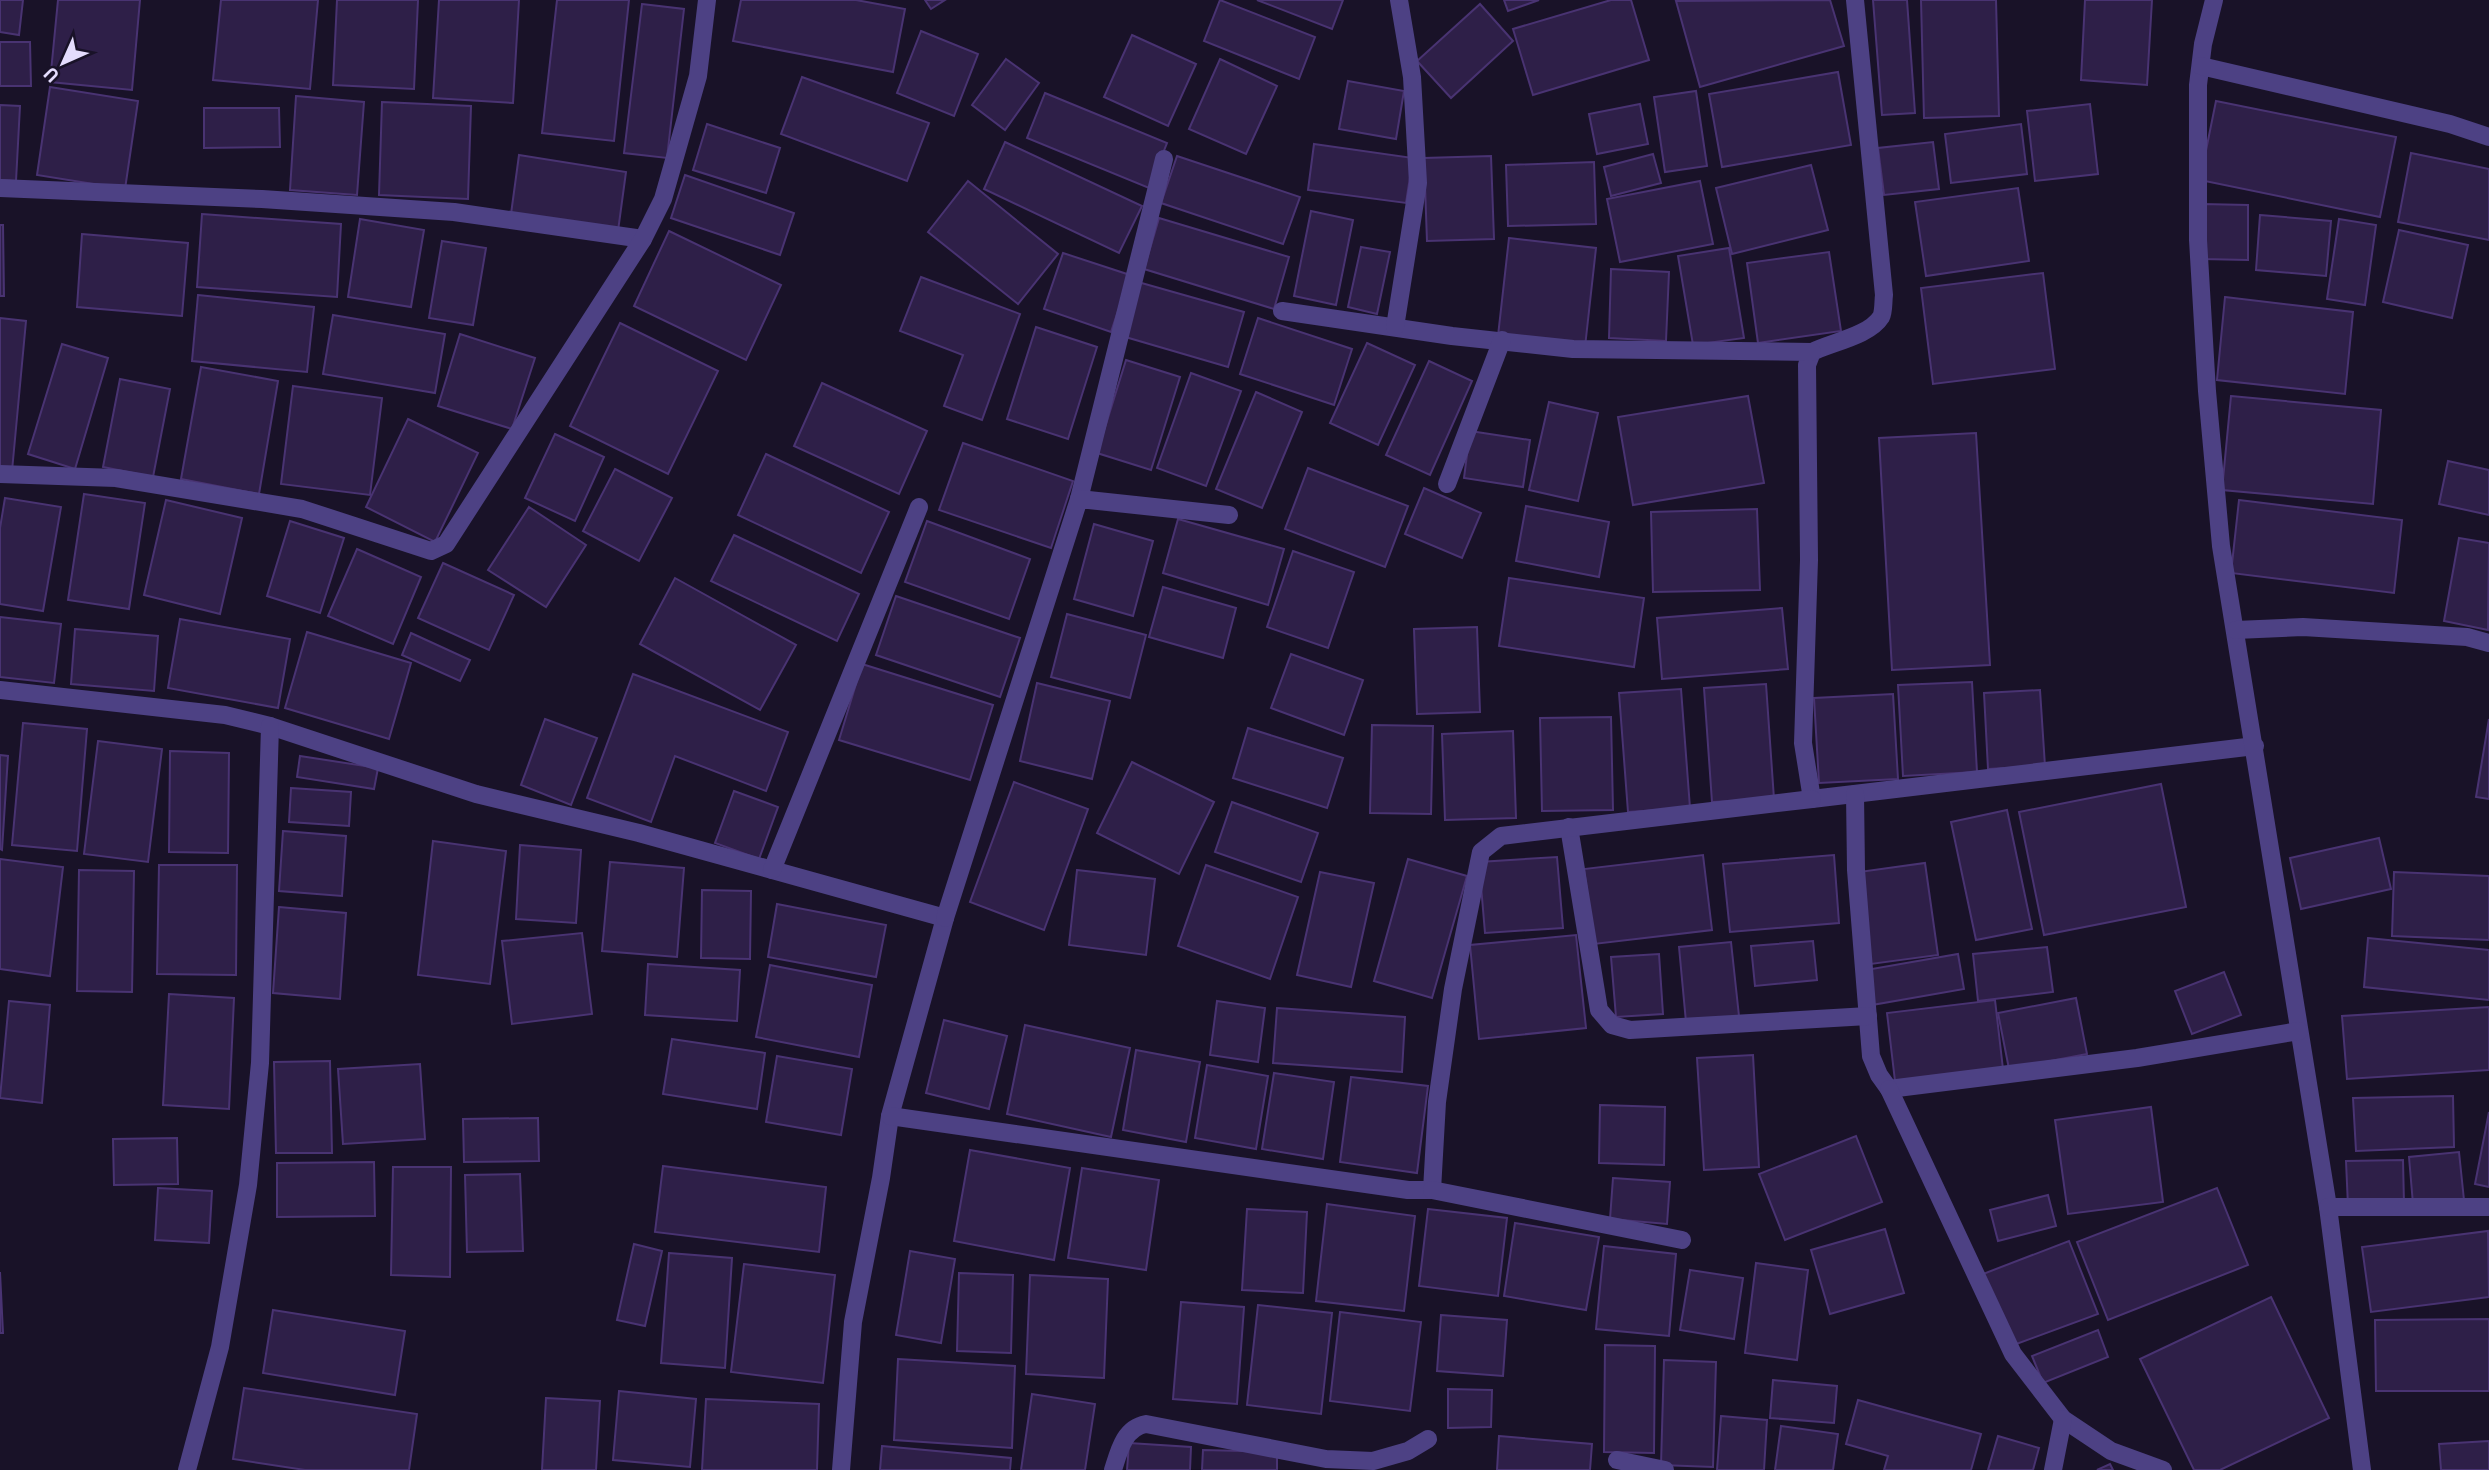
<svg xmlns="http://www.w3.org/2000/svg" width="2489" height="1470" viewBox="0 0 2489 1470" font-family="Barlow,sans-serif">
<style>
.building{fill:#2e1f48;stroke:#493372;stroke-width:2}
.lines{fill:none;stroke-linecap:round;stroke-linejoin:round}
.street{stroke:#4d4184;stroke-width:18}
</style>
<rect width="100%" height="100%" fill="#191228"/>
<!-- building -->
<g class="building">
<path d="M0 0H23L19 35 0 32Z"/>
<path d="M58 0H140L132 90 50 82Z"/>
<path d="M221 0H318L310 89 213 80Z"/>
<path d="M337 0H418L414 89 333 85Z"/>
<path d="M439 0H519L513 103 433 98Z"/>
<path d="M557 0H629L614 141 542 133Z"/>
<path d="M741 0H856L905 9 893 72 733 41Z"/>
<path d="M925 0H945L931 9Z"/>
<path d="M1220 0 1315 37 1299 79 1204 41Z"/>
<path d="M1257 0H1343L1332 29Z"/>
<path d="M1504 0H1539L1508 11Z"/>
<path d="M1611 0H1631L1649 60 1533 95 1513 29Z"/>
<path d="M1830 0 1844 46 1700 87 1676 1Z"/>
<path d="M1873 0H1907L1915 113 1882 115Z"/>
<path d="M1921 0H1996L1999 116 1924 118Z"/>
<path d="M2085 0H2152L2147 85 2081 80Z"/>
<path d="M642 4 684 9 667 158 624 153Z"/>
<path d="M1480 4 1513 41 1451 98 1417 61Z"/>
<path d="M921 31 978 54 954 116 897 93Z"/>
<path d="M1132 35 1196 64 1168 126 1104 97Z"/>
<path d="M0 42H30L31 86H0Z"/>
<path d="M1006 59 1039 83 1005 130 972 105Z"/>
<path d="M1220 59 1277 86 1246 154 1189 129Z"/>
<path d="M1838 72 1851 145 1722 167 1709 94Z"/>
<path d="M802 77 929 123 907 181 781 134Z"/>
<path d="M1348 81 1404 91 1396 139 1339 129Z"/>
<path d="M50 87 138 101 125 189 37 175Z"/>
<path d="M1696 91 1707 166 1665 172 1654 97Z"/>
<path d="M1045 93 1167 143 1149 188 1027 138Z"/>
<path d="M296 96 364 102 357 195 290 190Z"/>
<path d="M2216 101 2396 137 2380 217 2200 180Z"/>
<path d="M382 102 471 106 468 199 379 195Z"/>
<path d="M1640 104 1648 144 1597 154 1589 114Z"/>
<path d="M2090 104 2098 174 2035 181 2027 111Z"/>
<path d="M0 105 20 106 16 181 0 180Z"/>
<path d="M204 108H279L280 147 204 148Z"/>
<path d="M707 124 780 148 766 193 693 170Z"/>
<path d="M2021 124 2027 174 1951 183 1945 134Z"/>
<path d="M1005 142 1142 206 1119 253 984 189Z"/>
<path d="M1933 142 1939 189 1884 195 1878 148Z"/>
<path d="M1314 144 1413 158 1406 203 1308 190Z"/>
<path d="M2411 153 2489 169V240L2398 222Z"/>
<path d="M1653 154 1661 183 1611 196 1604 167Z"/>
<path d="M519 155 626 172 618 231 511 214Z"/>
<path d="M1177 156 1300 197 1283 244 1161 203Z"/>
<path d="M1491 156 1494 239 1427 241 1424 158Z"/>
<path d="M1594 162 1596 224 1508 226 1506 165Z"/>
<path d="M1811 165 1828 230 1732 254 1716 188Z"/>
<path d="M685 175 794 213 780 255 671 218Z"/>
<path d="M968 181 1058 254 1018 304 928 232Z"/>
<path d="M1700 181 1713 244 1620 262 1607 199Z"/>
<path d="M2018 188 2029 261 1926 276 1915 202Z"/>
<path d="M2202 204 2248 205V260L2202 259Z"/>
<path d="M1311 211 1353 220 1336 305 1294 296Z"/>
<path d="M202 214 341 224 337 297 197 287Z"/>
<path d="M2260 215 2331 221 2326 276 2256 270Z"/>
<path d="M1159 218 1289 257 1274 309 1144 269Z"/>
<path d="M360 219 424 230 411 307 348 297Z"/>
<path d="M2339 219 2376 225 2365 305 2327 299Z"/>
<path d="M0 225H3L4 296H0Z"/>
<path d="M2399 230 2468 245 2452 318 2383 302Z"/>
<path d="M669 231 781 285 746 360 634 306Z"/>
<path d="M82 234 188 243 182 316 77 307Z"/>
<path d="M1509 238 1596 248 1585 347 1498 336Z"/>
<path d="M442 241 486 248 473 325 429 318Z"/>
<path d="M1361 247 1390 252 1377 314 1348 307Z"/>
<path d="M1729 248 1744 338 1693 345 1678 256Z"/>
<path d="M1829 252 1841 331 1758 343 1747 263Z"/>
<path d="M1063 253 1130 275 1111 332 1044 309Z"/>
<path d="M1611 269 1669 272 1666 341 1609 338Z"/>
<path d="M2043 273 2055 369 1933 384 1921 288Z"/>
<path d="M921 277 1020 314 982 420 944 406 963 355 900 331Z"/>
<path d="M1138 282 1244 312 1228 367 1122 336Z"/>
<path d="M198 295 314 307 307 372 192 361Z"/>
<path d="M2225 297 2353 312 2345 394 2217 380Z"/>
<path d="M333 315 445 334 435 393 323 374Z"/>
<path d="M0 318 26 321 12 471 0 470Z"/>
<path d="M1258 318 1352 349 1334 405 1240 374Z"/>
<path d="M620 323 718 371 668 474 570 426Z"/>
<path d="M1036 327 1097 347 1068 439 1007 419Z"/>
<path d="M460 334 535 358 512 429 438 406Z"/>
<path d="M1367 343 1415 365 1378 445 1330 423Z"/>
<path d="M62 344 108 358 75 469 28 454Z"/>
<path d="M1126 360 1180 377 1151 470 1097 453Z"/>
<path d="M1429 361 1472 381 1430 475 1386 455Z"/>
<path d="M201 367 278 381 259 494 181 479Z"/>
<path d="M1191 373 1241 391 1206 486 1157 468Z"/>
<path d="M120 379 170 389 153 477 103 467Z"/>
<path d="M822 383 927 431 899 494 794 446Z"/>
<path d="M293 386 382 398 370 495 281 484Z"/>
<path d="M1256 392 1302 412 1262 508 1216 489Z"/>
<path d="M1748 396 1764 483 1633 505 1618 417Z"/>
<path d="M2231 396 2381 410 2373 504 2222 490Z"/>
<path d="M1549 402 1598 413 1578 501 1529 490Z"/>
<path d="M408 419 478 453 435 542 366 507Z"/>
<path d="M1470 431 1530 440 1523 487 1464 478Z"/>
<path d="M1976 433 1990 665 1892 670 1879 438Z"/>
<path d="M555 434 604 457 575 521 525 498Z"/>
<path d="M963 443 1073 481 1051 548 939 510Z"/>
<path d="M766 454 889 512 861 573 738 515Z"/>
<path d="M2448 461 2489 470V515L2439 504Z"/>
<path d="M1308 468 1408 506 1385 567 1285 529Z"/>
<path d="M615 469 672 498 639 561 583 531Z"/>
<path d="M1424 488 1481 513 1462 558 1405 534Z"/>
<path d="M84 494 145 503 129 609 68 600Z"/>
<path d="M5 498 61 507 43 611 0 604V528Z"/>
<path d="M166 500 242 518 220 614 144 595Z"/>
<path d="M2239 500 2402 520 2394 593 2231 573Z"/>
<path d="M1526 506 1609 522 1599 577 1516 561Z"/>
<path d="M529 507 586 545 546 607 488 570Z"/>
<path d="M1757 509 1760 590 1653 592 1651 512Z"/>
<path d="M1178 519 1284 549 1268 605 1163 573Z"/>
<path d="M290 521 344 538 320 613 267 596Z"/>
<path d="M927 521 1030 559 1009 619 905 582Z"/>
<path d="M1094 524 1153 541 1133 616 1074 599Z"/>
<path d="M734 535 859 594 837 641 711 581Z"/>
<path d="M2459 538 2489 543 2488 630 2444 621Z"/>
<path d="M357 549 421 577 393 644 328 616Z"/>
<path d="M1293 551 1354 572 1328 648 1267 627Z"/>
<path d="M443 563 514 595 489 650 418 618Z"/>
<path d="M675 578 796 645 760 710 640 644Z"/>
<path d="M1509 578 1644 598 1634 667 1499 646Z"/>
<path d="M1163 587 1236 608 1223 658 1149 637Z"/>
<path d="M896 596 1020 638 1000 697 876 655Z"/>
<path d="M1782 608 1788 669 1662 679 1657 618Z"/>
<path d="M1067 614 1146 635 1130 698 1051 677Z"/>
<path d="M0 617 61 624 54 683 0 677Z"/>
<path d="M180 619 290 639 278 708 168 688Z"/>
<path d="M1477 627 1480 712 1417 714 1414 629Z"/>
<path d="M75 629 158 636 154 691 71 684Z"/>
<path d="M307 632 411 663 389 739 285 708Z"/>
<path d="M411 633 470 660 460 681 402 655Z"/>
<path d="M1291 654 1363 680 1344 735 1271 708Z"/>
<path d="M862 664 993 705 970 780 839 740Z"/>
<path d="M633 674 788 732 766 791 675 756 651 822 587 798Z"/>
<path d="M1972 682 1977 772 1903 776 1898 685Z"/>
<path d="M1037 683 1110 701 1092 779 1020 761Z"/>
<path d="M1766 684 1774 799 1712 802 1704 688Z"/>
<path d="M1681 689 1690 808 1628 812 1619 693Z"/>
<path d="M2040 690 2045 766 1988 769 1984 693Z"/>
<path d="M1893 694 1898 779 1819 783 1814 698Z"/>
<path d="M1611 717 1613 810 1542 811 1540 718Z"/>
<path d="M545 719 597 738 571 805 521 785Z"/>
<path d="M2489 719V799L2476 797Z"/>
<path d="M23 723 87 729 77 851 12 845Z"/>
<path d="M1372 725 1433 726 1431 814 1370 813Z"/>
<path d="M1248 728 1343 758 1327 808 1233 778Z"/>
<path d="M1513 731 1516 818 1445 820 1442 734Z"/>
<path d="M98 741 162 749 148 862 84 854Z"/>
<path d="M170 751 229 753 228 853 169 852Z"/>
<path d="M0 755 8 756 2 850 0 849Z"/>
<path d="M300 756 378 768 374 789 297 777Z"/>
<path d="M1132 762 1214 802 1179 874 1097 833Z"/>
<path d="M1014 782 1088 809 1044 930 970 902Z"/>
<path d="M2161 784 2186 907 2044 935 2019 812Z"/>
<path d="M291 788 351 792 349 826 289 822Z"/>
<path d="M734 791 778 807 759 859 715 843Z"/>
<path d="M1232 802 1318 833 1301 882 1215 852Z"/>
<path d="M2007 810 2032 929 1976 940 1951 822Z"/>
<path d="M283 831 346 836 342 896 279 891Z"/>
<path d="M2379 838 2391 889 2301 909 2290 858Z"/>
<path d="M433 841 506 851 490 984 418 975Z"/>
<path d="M520 845 581 850 576 923 516 919Z"/>
<path d="M1703 855 1712 930 1594 944 1584 869Z"/>
<path d="M1834 855 1839 923 1730 932 1723 864Z"/>
<path d="M1557 857 1563 928 1485 933 1479 862Z"/>
<path d="M0 859 63 867 50 976 0 969Z"/>
<path d="M1408 859 1467 876 1432 998 1374 981Z"/>
<path d="M610 862 684 868 677 957 602 951Z"/>
<path d="M1925 863 1938 955 1871 964 1859 872Z"/>
<path d="M159 865H237L236 975 157 974Z"/>
<path d="M1206 865 1298 897 1270 979 1178 946Z"/>
<path d="M79 870 134 871 132 992 77 991Z"/>
<path d="M1077 870 1155 879 1146 955 1069 945Z"/>
<path d="M1320 872 1374 883 1351 987 1297 975Z"/>
<path d="M2394 872 2489 876V940L2392 936Z"/>
<path d="M702 890 751 891 750 959 701 958Z"/>
<path d="M777 904 886 925 876 977 768 957Z"/>
<path d="M279 907 346 913 340 999 273 993Z"/>
<path d="M582 933 592 1014 512 1024 502 941Z"/>
<path d="M1576 935 1586 1028 1479 1039 1470 945Z"/>
<path d="M2368 938 2489 950V1000L2364 987Z"/>
<path d="M1813 941 1817 980 1755 986 1751 946Z"/>
<path d="M1731 942 1739 1016 1686 1022 1679 947Z"/>
<path d="M2047 947 2053 992 1978 1001 1973 954Z"/>
<path d="M1659 954 1663 1014 1616 1017 1611 957Z"/>
<path d="M1958 954 1964 989 1872 1005 1866 970Z"/>
<path d="M648 964 740 970 737 1021 645 1015Z"/>
<path d="M770 965 872 985 859 1057 756 1037Z"/>
<path d="M2224 972 2241 1015 2192 1034 2175 991Z"/>
<path d="M169 994 234 998 229 1109 163 1105Z"/>
<path d="M2076 998 2087 1054 2009 1069 1998 1013Z"/>
<path d="M1995 1000 2003 1069 1895 1081 1887 1013Z"/>
<path d="M9 1001 50 1005 42 1103 0 1098Z"/>
<path d="M1217 1001 1265 1008 1258 1062 1210 1055Z"/>
<path d="M2489 1007V1070L2347 1079 2342 1016Z"/>
<path d="M1277 1008 1405 1017 1402 1072 1273 1063Z"/>
<path d="M944 1020 1007 1036 989 1109 926 1093Z"/>
<path d="M1025 1025 1130 1048 1111 1137 1007 1114Z"/>
<path d="M672 1039 765 1053 757 1109 663 1094Z"/>
<path d="M1136 1050 1200 1062 1186 1142 1123 1130Z"/>
<path d="M1753 1055 1759 1167 1704 1170 1697 1058Z"/>
<path d="M777 1056 852 1069 841 1135 766 1122Z"/>
<path d="M330 1061 332 1153H276L274 1062Z"/>
<path d="M420 1064 425 1139 343 1144 338 1069Z"/>
<path d="M1207 1065 1268 1076 1256 1149 1195 1138Z"/>
<path d="M1274 1073 1334 1082 1323 1159 1262 1149Z"/>
<path d="M1351 1077 1428 1086 1417 1173 1340 1162Z"/>
<path d="M2453 1096 2454 1147 2356 1151 2353 1098Z"/>
<path d="M1600 1105 1665 1107 1664 1165 1599 1163Z"/>
<path d="M2151 1107 2163 1202 2068 1214 2055 1120Z"/>
<path d="M2489 1112V1187L2475 1184Z"/>
<path d="M538 1118 539 1161 464 1162 463 1119Z"/>
<path d="M1856 1136 1882 1202 1785 1240 1759 1174Z"/>
<path d="M177 1138 178 1184 114 1185 113 1139Z"/>
<path d="M970 1150 1070 1168 1054 1260 954 1241Z"/>
<path d="M2459 1152 2464 1200 2413 1204 2409 1157Z"/>
<path d="M2403 1160 2404 1204 2348 1206 2346 1161Z"/>
<path d="M374 1162 375 1216 277 1217V1163Z"/>
<path d="M663 1166 826 1187 819 1252 655 1232Z"/>
<path d="M393 1167H451L450 1277 391 1275Z"/>
<path d="M1082 1168 1159 1180 1146 1270 1068 1258Z"/>
<path d="M520 1174 523 1251 467 1252 465 1175Z"/>
<path d="M1613 1178 1670 1182 1667 1224 1610 1219Z"/>
<path d="M158 1188 212 1191 209 1243 155 1240Z"/>
<path d="M2217 1188 2248 1265 2108 1320 2077 1242Z"/>
<path d="M2048 1195 2056 1226 1998 1241 1990 1210Z"/>
<path d="M1327 1204 1415 1216 1404 1311 1316 1301Z"/>
<path d="M1247 1209 1307 1212 1303 1293 1242 1290Z"/>
<path d="M1428 1209 1507 1218 1498 1296 1419 1286Z"/>
<path d="M1515 1223 1599 1237 1586 1310 1504 1296Z"/>
<path d="M1885 1229 1904 1293 1830 1314 1811 1250Z"/>
<path d="M2488 1231 2489 1297 2371 1312 2362 1247Z"/>
<path d="M2069 1241 2098 1314 2011 1346 1983 1274Z"/>
<path d="M634 1244 662 1251 645 1326 617 1320Z"/>
<path d="M1604 1246 1676 1254 1669 1336 1596 1329Z"/>
<path d="M910 1251 955 1259 941 1343 896 1335Z"/>
<path d="M669 1253 732 1258 725 1368 661 1363Z"/>
<path d="M1756 1263 1808 1270 1797 1360 1745 1353Z"/>
<path d="M744 1264 835 1275 823 1383 731 1372Z"/>
<path d="M1690 1270 1743 1278 1734 1339 1680 1330Z"/>
<path d="M0 1272 3 1333H0Z"/>
<path d="M959 1273 1013 1275 1011 1353 957 1351Z"/>
<path d="M1030 1275 1108 1279 1104 1378 1026 1374Z"/>
<path d="M2271 1297 2329 1418 2220 1470H2194L2140 1359Z"/>
<path d="M1181 1302 1244 1307 1237 1404 1173 1399Z"/>
<path d="M1258 1305 1332 1313 1321 1414 1247 1405Z"/>
<path d="M273 1310 405 1331 395 1395 263 1373Z"/>
<path d="M1340 1312 1421 1322 1410 1411 1330 1401Z"/>
<path d="M1441 1315 1507 1320 1503 1376 1437 1371Z"/>
<path d="M2489 1319V1391H2376L2375 1320Z"/>
<path d="M2098 1330 2108 1357 2043 1383 2032 1356Z"/>
<path d="M1605 1345 1655 1346 1654 1453 1604 1452Z"/>
<path d="M898 1359 1015 1366 1012 1448 894 1440Z"/>
<path d="M1664 1360 1716 1362 1713 1467 1661 1465Z"/>
<path d="M1773 1380 1837 1386 1834 1423 1770 1418Z"/>
<path d="M244 1388 417 1414 409 1470H305L233 1459Z"/>
<path d="M1448 1389 1492 1390 1491 1427 1448 1428Z"/>
<path d="M619 1391 696 1399 690 1467 613 1460Z"/>
<path d="M1032 1394 1095 1404 1085 1470H1021Z"/>
<path d="M546 1398 600 1401 596 1470H542Z"/>
<path d="M706 1399 819 1404 817 1470H702Z"/>
<path d="M1858 1400 1981 1434 1971 1470H1884L1888 1456 1846 1444Z"/>
<path d="M1721 1416 1767 1420 1764 1470H1717Z"/>
<path d="M1781 1426 1838 1434 1833 1470H1775Z"/>
<path d="M1499 1436 1592 1444 1590 1470H1497Z"/>
<path d="M1998 1436 2039 1448 2033 1470H1988Z"/>
<path d="M2489 1441V1470H2441L2439 1444Z"/>
<path d="M1129 1443 1191 1447 1190 1470H1127Z"/>
<path d="M882 1446 1011 1458 1010 1470H880Z"/>
<path d="M1203 1450 1277 1452V1470H1202Z"/>
<path d="M2110 1464 2113 1470H2097Z"/>
</g>
<g class="lines">
<!-- street -->
<g class="street">
<path d="M1855 0 1884 295C1883 302 1884 311 1881 317 1869 336 1832 342 1812 352L1807 365 1809 560 1803 743 1812 799 2255 746"/>
<path d="M2214 0 2203 44 2198 85V240L2207 391 2221 546 2328 1207 2362 1470"/>
<path d="M2201 66 2450 124 2489 137"/>
<path d="M0 188 262 199 454 212 643 239"/>
<path d="M1282 311 1452 336 1573 349 1812 352"/>
<path d="M1395 327 1418 183 1412 77 1399 0"/>
<path d="M0 474 116 478 302 509 431 551 446 544 643 239 663 199 698 76 707 0"/>
<path d="M1447 484 1502 340"/>
<path d="M1079 499 1164 159"/>
<path d="M2236 630 2303 627 2467 637 2489 643"/>
<path d="M0 690 225 715 270 726 476 794 639 833 945 918 890 1116 881 1178 853 1322 841 1470"/>
<path d="M1855 794 1856 870 1871 1056 1879 1075 1889 1089 2137 1058 2299 1031"/>
<path d="M1569 827 1599 1010 1612 1025 1630 1030 1868 1016"/>
<path d="M772 870 919 507"/>
<path d="M945 918 1079 499 1229 515"/>
<path d="M1889 1089 2013 1354 2063 1419 2111 1451 2163 1470"/>
<path d="M890 1116 1408 1190H1432L1437 1102 1453 989 1481 852 1501 836 1812 799"/>
<path d="M1432 1190 1682 1240"/>
<path d="M2328 1207H2489"/>
<path d="M1617 1460 1665 1470"/>
<path d="M187 1470 220 1347 248 1185 260 1063 270 726"/>
<path d="M1113 1470C1119 1451 1124 1428 1146 1424L1326 1459 1373 1461 1408 1451 1428 1439"/>
<path d="M2053 1470 2063 1419"/>
</g>
</g>
<!-- north arrow -->
<g transform="translate(63 63) rotate(225)" stroke="#191228" stroke-width="5" paint-order="stroke">
<path d="M0-5L12 26L0 18L-12 26Z" fill="#e4dcfd"/>
<text y="-10" font-size="19" font-weight="bold" text-anchor="middle" fill="#e4dcfd">U</text>
</g>
</svg>
